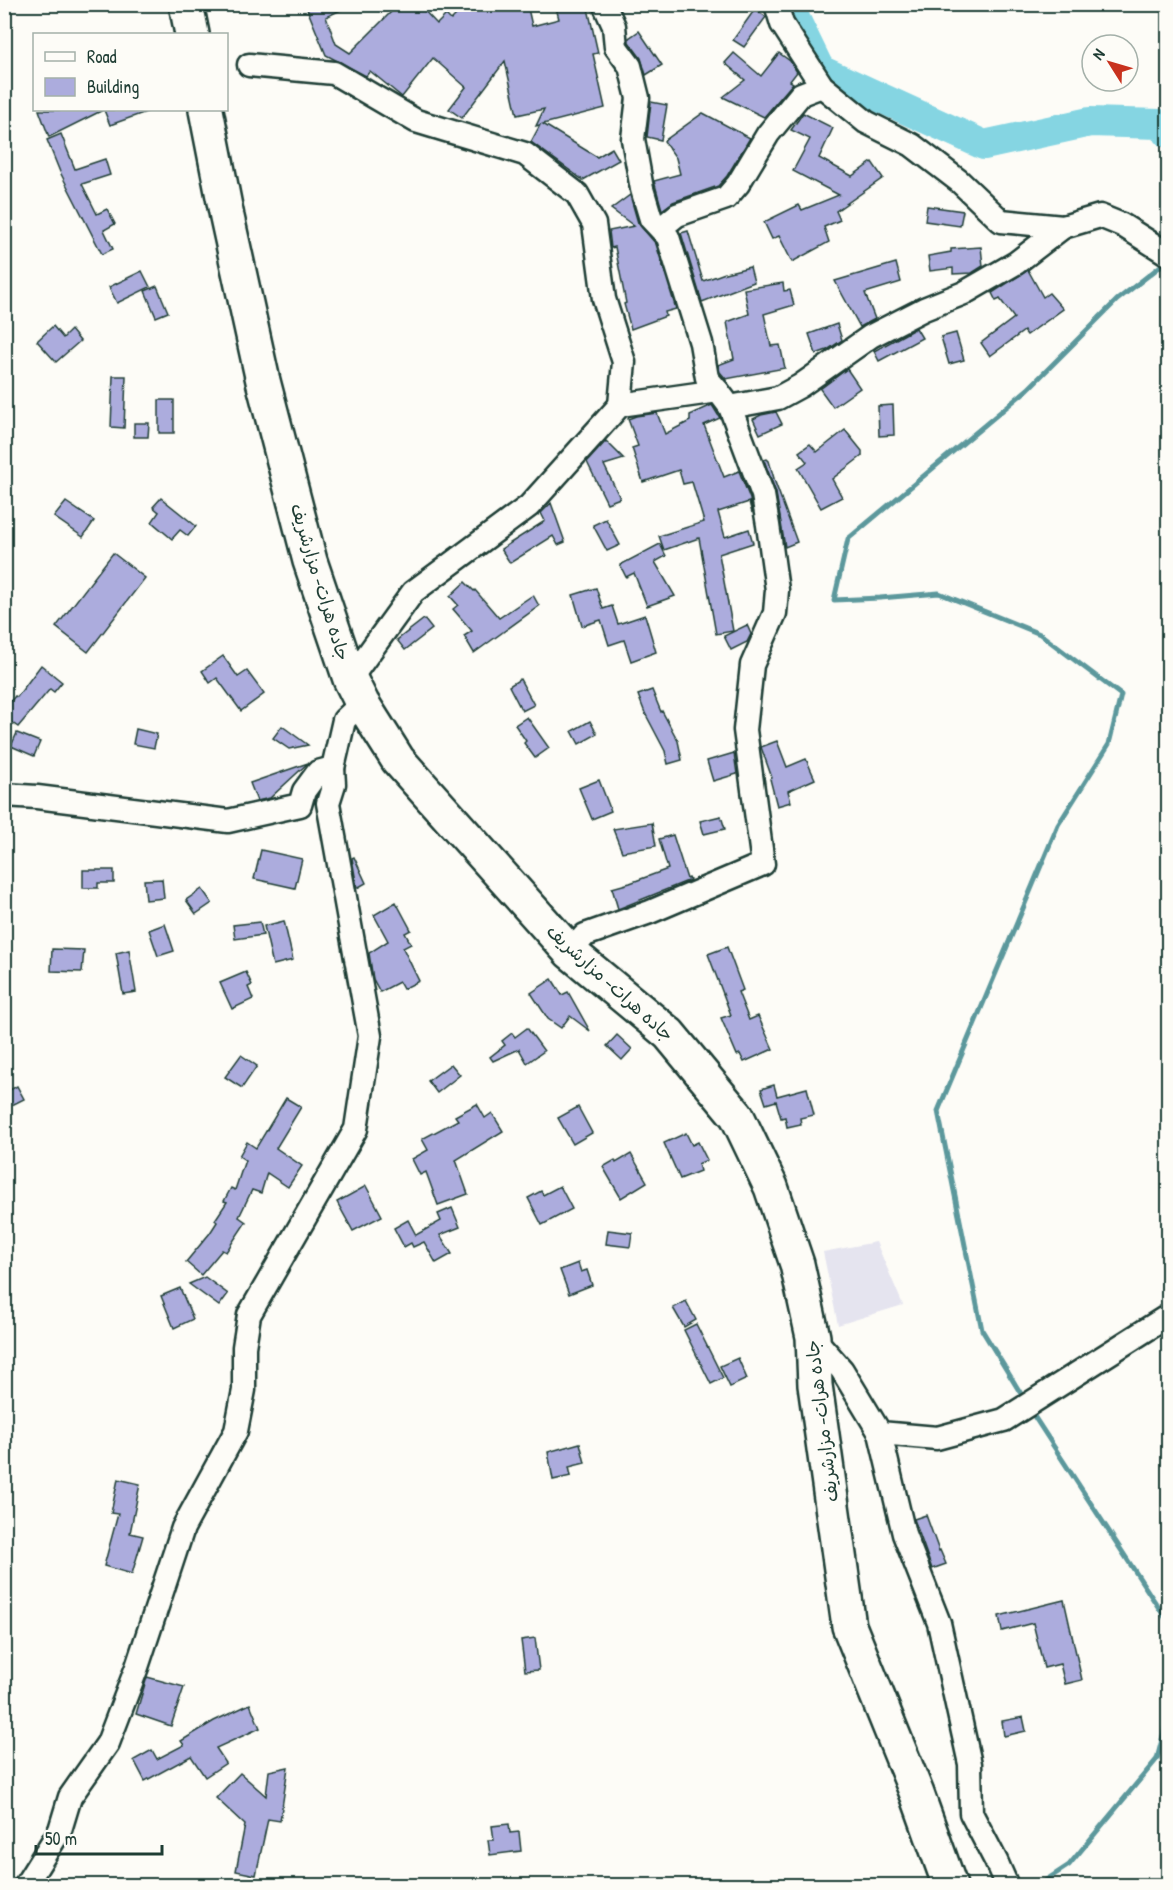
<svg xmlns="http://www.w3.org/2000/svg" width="1173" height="1890" viewBox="0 0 1173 1890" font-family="'Patrick Hand','Playpen Sans Arabic',sans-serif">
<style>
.built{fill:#e5e4ef}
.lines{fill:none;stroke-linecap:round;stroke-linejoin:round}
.stream{stroke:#5c989c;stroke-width:5}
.river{stroke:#85d5e2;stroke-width:30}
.building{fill:#acacdd;stroke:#1f3d34;stroke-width:1.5}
.minor-casing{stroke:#1f3d34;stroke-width:27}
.highway-casing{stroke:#1f3d34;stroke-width:38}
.minor{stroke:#fdfcf7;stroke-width:22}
.highway{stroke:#fdfcf7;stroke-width:33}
.labels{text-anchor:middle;stroke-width:4.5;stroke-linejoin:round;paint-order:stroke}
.street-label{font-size:18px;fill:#1f3d34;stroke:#fdfcf7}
</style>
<rect width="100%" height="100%" fill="#fdfcf7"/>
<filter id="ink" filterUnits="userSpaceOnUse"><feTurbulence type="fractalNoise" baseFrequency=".0167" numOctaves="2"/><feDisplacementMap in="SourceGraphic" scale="12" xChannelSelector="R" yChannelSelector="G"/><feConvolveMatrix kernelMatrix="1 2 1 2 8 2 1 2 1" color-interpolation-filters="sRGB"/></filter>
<g filter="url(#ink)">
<!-- built -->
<path class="built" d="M876 1242 903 1305 838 1325 823 1252Z"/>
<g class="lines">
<!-- stream -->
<g class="stream">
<path d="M1026 1402 982 1330 938 1111 1058 825 1109 744 1121 695 1040 634 939 593 880 598 834 600 848 539 1028 389 1117 300 1167 261"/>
<path d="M1030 1410 1168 1622"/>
<path d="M1037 1886 1069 1865 1157 1759 1168 1717"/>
</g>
<!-- river -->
<path class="river" d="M788 4 820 70 984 145 1090 122 1160 124 1168 133"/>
</g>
<!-- building -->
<g class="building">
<path d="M305 4H353L326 17 336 44 350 53 399 4H418L437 24 446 15 451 20 462 9 466 13 480 4H527L532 26 559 19 555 4H587L598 53 593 54 605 108 543 124 597 157 612 148 619 160 583 180 531 142 540 125 536 126 544 109 517 115 505 61 462 118 449 109 466 87 433 58 402 97 370 71 366 76 326 55Z"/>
<path d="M755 9 766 17 744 47 733 40Z"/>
<path d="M639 31 662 65 646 75 641 58 629 42V38Z"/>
<path d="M734 53 761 76 779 53 790 61 797 72 790 81 793 83 764 117 723 97 745 80 725 63Z"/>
<path d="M651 102 667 105 661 140 647 137Z"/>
<path d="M39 110H103L49 137Z"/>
<path d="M104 110H148L149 111 110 125Z"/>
<path d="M703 113 750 138 727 176 718 186 673 202 662 210 654 181 680 174 676 158 664 141Z"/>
<path d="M803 113 833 128 819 158 852 176 872 162 883 178 836 211 840 220 824 227 829 242 792 262 779 236 772 239 764 222 799 205 802 210 839 195 793 171 810 139 791 130Z"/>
<path d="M61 134 75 169 105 159 110 175 82 184 97 214 107 209 115 224 104 230 113 249 102 254 60 172 47 140Z"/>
<path d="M630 195 638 223 656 244 676 309 665 312 666 316 631 329 624 304 626 303 615 247 611 248 609 231 634 226 611 209Z"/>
<path d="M927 206 963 211 960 226 925 221Z"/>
<path d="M688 231 703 281 725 273 750 267 754 282 702 302 681 233Z"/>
<path d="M981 247 983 266 972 273 953 274V268L930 271 928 256 951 252V249Z"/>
<path d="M896 263 901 282 865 293 875 319 860 327 835 281Z"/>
<path d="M1028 270 1043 297 1049 293 1063 309 1027 335 1024 331 990 356 981 343 1014 318 1000 299 996 301 992 293Z"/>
<path d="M142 271 150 287 117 303 109 287Z"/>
<path d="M783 283 784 291 790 290 794 305 764 314 771 346 780 345 785 368 726 379 720 372 718 365 734 359 727 322 749 314 744 289Z"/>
<path d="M157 286 168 312 156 317 145 291Z"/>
<path d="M837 324 842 340 827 350 816 354 809 334Z"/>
<path d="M53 326 63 338 71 330 80 341 56 362 37 341Z"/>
<path d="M916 328 922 338 879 361 874 351Z"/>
<path d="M956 333 964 360 949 364 941 337Z"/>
<path d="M847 369 860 388 833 407 820 389Z"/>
<path d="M113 376H126L124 428 111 427Z"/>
<rect x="159" y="400" width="15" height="33"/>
<path d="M712 405 720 418 704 425 724 477 739 471 750 499 752 513 749 502 718 512 725 537 749 529 753 543 719 554 733 631 716 634 699 538 664 550 659 536 704 522 692 482 683 484 679 470 643 482 632 448 638 446 628 419 636 416 657 413 665 434 690 421V415Z"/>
<path d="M893 405 894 435 879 436 878 406Z"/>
<path d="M776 412 782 424 760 434 753 419 761 415Z"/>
<path d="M134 423H149L148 437H134Z"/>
<path d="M845 430 862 451V456L832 479 842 497 821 508 798 468 807 462 799 452 810 444 817 452Z"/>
<path d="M606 441 624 459 604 465 620 498 607 503 587 462Z"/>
<path d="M767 459 769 461 775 482 797 542 785 547 776 493 764 460Z"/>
<path d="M161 498 196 526 188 536 180 530 172 539 152 522 159 512 153 507Z"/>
<path d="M66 502 94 521 83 537 54 517Z"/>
<path d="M551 503 565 542 558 545 553 536 510 563 501 549 545 521 541 513Z"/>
<path d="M606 519 620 545 607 551 593 525Z"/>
<path d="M660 544 666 556 655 562 675 596 647 606 634 573 626 577 620 565Z"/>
<path d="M113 553 145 578 88 652 56 627Z"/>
<path d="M465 582 474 591 475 590 499 618 533 595 539 606 474 653 464 636 472 631 453 609 458 605 450 596Z"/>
<path d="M596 588 603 609 612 606 618 624 645 615 656 652 631 661 624 640 609 645 601 620 582 626 573 595Z"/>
<path d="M424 619 432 629 405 650 397 640Z"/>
<path d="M747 625 751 634 747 642 731 650 724 636Z"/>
<path d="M223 656 238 677 247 671 264 694 241 711 217 678 210 683 202 671Z"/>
<path d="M41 665 62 682 54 692 50 689 18 727 4 717V709L15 696 17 697Z"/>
<path d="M520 679 534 705 522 711 509 686Z"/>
<path d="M652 690 661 712 662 711 678 741 682 760 668 764 665 751 645 713 638 695Z"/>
<path d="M527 717 549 748 535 758 524 743 526 741 515 725Z"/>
<path d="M590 721 597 734 579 744 572 731Z"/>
<path d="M282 726 308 745 289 749 273 738Z"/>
<path d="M136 729 157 734 154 748 133 744Z"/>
<path d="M17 733 40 742 34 756 11 746Z"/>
<path d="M777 741 787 767 806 759 815 779 788 791 791 802 777 806 770 779 772 778 761 747Z"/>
<path d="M734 753 737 774 713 781 707 761Z"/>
<path d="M308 763 270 798 257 801 250 783Z"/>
<path d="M599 780 611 811 592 819 579 788Z"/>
<path d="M721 816 725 829 704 834 700 821Z"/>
<path d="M652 823 656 846 622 852 613 829Z"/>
<path d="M673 835 687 879 689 878 690 880 618 909 612 888 630 883 668 869 659 839Z"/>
<path d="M261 850 302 859 295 888 254 879Z"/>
<path d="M354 857 366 883 357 888 352 858Z"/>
<path d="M83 870H114V883H98V888H83Z"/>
<path d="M162 879 164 898 146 900 144 880Z"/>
<path d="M202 889 212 903 196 914 186 900Z"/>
<path d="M396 902 411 930 405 933 411 944 403 948 419 981 403 989 399 982 380 992 373 979 369 953 388 941 374 915Z"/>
<path d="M284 921 293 960 273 965 264 926Z"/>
<path d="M260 922 263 935 235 939 233 925Z"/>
<path d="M165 924 174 951 158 956 149 930Z"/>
<path d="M727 947 743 990 738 992 749 1020 758 1016 773 1049 744 1062 740 1054 737 1055 721 1018 731 1015 708 954Z"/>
<path d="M52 949 84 950 82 972 51 971Z"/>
<path d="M129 950 136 992 123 994 116 953Z"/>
<path d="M246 972 252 985 248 987 253 999 232 1009 220 983Z"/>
<path d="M552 979 562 995 568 992 590 1031 570 1016 561 1028 548 1019 531 993Z"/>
<path d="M527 1028 544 1051 527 1063 519 1049 493 1061 490 1057 505 1045 502 1041 512 1033 515 1037Z"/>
<path d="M617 1035 632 1049 622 1060 607 1046Z"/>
<path d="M241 1055 257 1066 242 1088 225 1077Z"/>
<path d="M451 1064 460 1075 437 1093 428 1081Z"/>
<path d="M774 1085 777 1096 807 1088 814 1115 800 1118 801 1124 787 1127 785 1117 781 1118 776 1101 766 1104 761 1089Z"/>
<path d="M17 1086 24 1099 4 1109V1093Z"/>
<path d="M286 1098 301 1107 276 1148 302 1166 288 1187 267 1173 261 1193 252 1190 239 1217 246 1222 226 1252 222 1250 201 1275 186 1262 210 1233 217 1222 215 1220 227 1202 224 1201 231 1188 235 1190 245 1160 239 1156 247 1142 256 1148Z"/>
<path d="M477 1104 485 1118 492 1113 503 1131 456 1160 468 1194 438 1205 426 1172 420 1175 412 1159 428 1150 422 1139 458 1120 455 1116Z"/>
<path d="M578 1107 592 1133 573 1144 558 1118Z"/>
<path d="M686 1133 692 1145 698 1142 707 1160 698 1164 700 1171 680 1179 664 1143Z"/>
<path d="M631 1154 647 1182 621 1198 603 1167 615 1160 616 1163Z"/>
<path d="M366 1186 382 1216 353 1231 337 1202Z"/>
<path d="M560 1186 572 1209 542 1225 528 1198 541 1191 543 1195Z"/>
<path d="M452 1208 460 1227 440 1235 452 1254 436 1263 424 1242 413 1247 411 1243 404 1247 394 1228 408 1220 416 1235 441 1221 438 1214Z"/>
<path d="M608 1230 632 1233 630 1247 606 1244Z"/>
<path d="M578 1263 581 1272 587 1270 592 1285 569 1294 560 1270Z"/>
<path d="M205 1277 228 1294 219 1306 189 1284Z"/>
<path d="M180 1288 193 1319 174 1328 161 1296Z"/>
<path d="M686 1301 696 1320 684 1327 673 1308Z"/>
<path d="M696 1324 723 1378 711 1384 684 1330Z"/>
<path d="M738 1358 747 1379 730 1387 720 1366Z"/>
<path d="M580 1443 585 1463 569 1467 571 1476 553 1480 548 1452Z"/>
<path d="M118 1479 140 1484 130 1533 143 1536 132 1574 104 1566 118 1514 111 1513Z"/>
<path d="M926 1515 939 1551 940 1550 946 1564 932 1569 914 1519Z"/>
<path d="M1064 1600 1082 1680 1065 1684 1060 1664 1044 1668 1033 1623 1002 1631 999 1616Z"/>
<path d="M535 1638 539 1670 525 1671 521 1640Z"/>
<path d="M147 1677 184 1687 171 1726 136 1714Z"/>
<path d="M250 1704 260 1728 216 1748 226 1763 205 1777 191 1756 145 1781 134 1760 152 1750 157 1759 184 1745 181 1741 214 1721Z"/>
<path d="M1023 1717 1026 1731 1004 1736 1002 1721Z"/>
<path d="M288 1767 280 1821 268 1819 256 1875 236 1871 245 1825 216 1798 240 1773 266 1796 269 1771Z"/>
<path d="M509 1824 510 1833 519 1832 521 1851 490 1855 488 1840H494L492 1826Z"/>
</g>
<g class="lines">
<defs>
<g id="minor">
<path d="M604 4 614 26 616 47 630 66 638 98 633 139 642 189 651 219 668 237 701 343 707 378 718 391"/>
<path d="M776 4 782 24 822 86 866 122 912 145 959 181 1001 221 1063 227 1100 216 1122 225 1168 254"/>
<path d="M249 65 334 73 416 121 525 154 577 194 594 224 604 299 624 362 620 405"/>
<path d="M661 228 677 215 726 198 738 184 768 134 801 94 822 86"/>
<path d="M730 407 778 398 800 386 871 336 924 309 964 293 1016 263 1063 227"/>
<path d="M350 679 413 592 529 506 620 405 718 391 730 407 763 495 768 525 777 590 775 613 752 665 745 730 763 864 650 912 585 935 570 952"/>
<path d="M333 768 344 720 362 703"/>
<path d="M4 795 37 797 228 821 300 805 304 791 318 772 333 768 334 784 328 803 370 1036 356 1129 249 1315 244 1347V1390L236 1431 183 1528 137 1667 108 1743 70 1797 60 1830 25 1886"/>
<path d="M813 1337 842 1370 880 1433 937 1438 1004 1420 1168 1316"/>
<path d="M880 1433 904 1534 939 1623 970 1764 971 1813 996 1861 1007 1886"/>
</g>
<g id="highway">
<path d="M186 4 192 34"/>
<path d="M206 110 227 217 263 381 310 561 350 679 362 703 398 760 570 952 669 1034 737 1116 771 1187 797 1264 813 1337 815 1385 849 1626 917 1794 950 1886"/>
</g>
</defs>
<!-- minor casing -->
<use href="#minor" class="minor-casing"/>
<!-- highway casing -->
<use href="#highway" class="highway-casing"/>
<!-- minor -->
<use href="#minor" class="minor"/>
<!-- highway -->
<use href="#highway" class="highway"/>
</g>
</g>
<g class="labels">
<!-- street labels -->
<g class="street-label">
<text transform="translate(320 582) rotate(73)" y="6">جاده هرات- مزارشریف</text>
<text transform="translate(610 983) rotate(42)" y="6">جاده هرات- مزارشریف</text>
<text transform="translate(822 1421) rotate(-97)" y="6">جاده هرات- مزارشریف</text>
</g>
</g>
<!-- margin -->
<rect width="1173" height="1890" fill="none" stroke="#fdfcf7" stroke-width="24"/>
<rect x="12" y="12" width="1149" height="1866" fill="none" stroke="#1f3d34" stroke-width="2" filter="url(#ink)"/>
<!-- legend -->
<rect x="33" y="33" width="195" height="78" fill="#fdfcf7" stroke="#a4b0a9" stroke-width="1.5"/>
<rect x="45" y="52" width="30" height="9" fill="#fdfcf7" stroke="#a4b0a9" stroke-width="1.5"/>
<text x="87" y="63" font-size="18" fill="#1f3d34">Road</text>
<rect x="45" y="78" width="30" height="18" fill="#acacdd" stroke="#a4b0a9" stroke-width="1.5"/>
<text x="87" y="93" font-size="18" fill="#1f3d34">Building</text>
<!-- north arrow -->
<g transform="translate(1110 63) rotate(307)"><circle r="28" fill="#fdfcf7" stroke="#a4b0a9" stroke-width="1.5"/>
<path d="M0-4.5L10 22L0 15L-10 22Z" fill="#c8321e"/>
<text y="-9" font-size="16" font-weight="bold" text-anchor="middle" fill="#1f3d34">N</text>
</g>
<!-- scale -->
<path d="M36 1845v9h126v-9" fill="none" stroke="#1f3d34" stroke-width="3"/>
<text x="45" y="1845" font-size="18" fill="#1f3d34" stroke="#fdfcf7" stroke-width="4.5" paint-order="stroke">50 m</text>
</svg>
